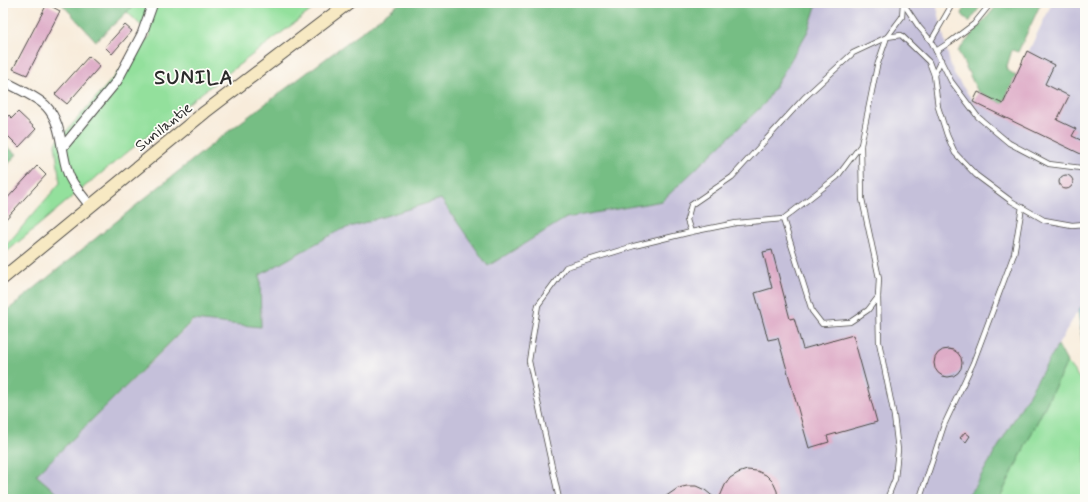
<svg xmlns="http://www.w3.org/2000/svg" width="1088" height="502" viewBox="0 0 1088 502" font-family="Mynerve,sans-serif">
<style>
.industrial{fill:#c5c0da}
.green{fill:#93e09c;stroke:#5f8664}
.forest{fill:#76be84;stroke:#507458}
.water{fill:#47b5c3;stroke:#397077}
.building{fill:#deacc7}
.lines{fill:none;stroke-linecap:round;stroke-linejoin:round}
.lane-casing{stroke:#4a4845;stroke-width:6}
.street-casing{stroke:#4a4845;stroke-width:11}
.secondary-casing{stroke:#4a4845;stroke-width:14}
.lane{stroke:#fff;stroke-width:4.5}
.street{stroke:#fff;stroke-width:9}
.secondary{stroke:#f7e9c3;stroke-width:12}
.labels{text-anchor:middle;stroke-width:3.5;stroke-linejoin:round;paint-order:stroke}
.street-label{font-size:16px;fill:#2b2b2b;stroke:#fdfcf7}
.district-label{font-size:20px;font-weight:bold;letter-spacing:1px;fill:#2b2b2b;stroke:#fdfcf7}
</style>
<rect width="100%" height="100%" fill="#fdfcf7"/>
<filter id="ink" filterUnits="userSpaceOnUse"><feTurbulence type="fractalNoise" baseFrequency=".025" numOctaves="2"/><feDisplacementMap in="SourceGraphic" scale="8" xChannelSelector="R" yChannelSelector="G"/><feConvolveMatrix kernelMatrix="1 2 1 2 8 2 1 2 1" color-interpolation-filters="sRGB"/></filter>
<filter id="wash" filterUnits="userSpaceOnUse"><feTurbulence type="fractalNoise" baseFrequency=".012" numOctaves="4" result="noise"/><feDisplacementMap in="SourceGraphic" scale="16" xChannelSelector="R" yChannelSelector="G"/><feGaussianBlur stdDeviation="0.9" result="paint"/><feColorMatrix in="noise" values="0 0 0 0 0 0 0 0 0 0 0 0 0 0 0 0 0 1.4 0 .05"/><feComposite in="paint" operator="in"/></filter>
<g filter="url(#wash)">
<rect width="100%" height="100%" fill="#f8ecdb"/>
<!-- industrial -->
<path class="industrial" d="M817 3H936L950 63 955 76 973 101 978 92 1003 104 1052 3H1085V303L1078 311 975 486 965 499H64L36 475 194 320 261 327 260 275 340 230 441 199 488 266 566 218 662 201 808 31Z"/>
<!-- green -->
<g class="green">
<path d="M135 3H321L195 98 84 187 3 255V249L60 183 55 144 151 35 127 12Z"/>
<path d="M1067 362 1085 386V499H999Z"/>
</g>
<!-- forest -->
<g class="forest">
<path d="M61 3H135L127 12 96 41Z"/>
<path d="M400 3H817L808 31 765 103 662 201 566 218 488 266 441 199 340 230 260 275 261 327 193 320 36 475 64 499H3V314L150 194 225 134Z"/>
<path d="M966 3H983L969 22 962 14Z"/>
<path d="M999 3H1041L1018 52 1012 50 1006 69 1016 76 1003 104 978 92 958 51Z"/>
<path d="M3 144 17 154 3 170Z"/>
<path d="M1058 345 1067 362 999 499H965L975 486Z"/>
</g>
<!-- water -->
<path class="water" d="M1085 303V351L1083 347 1078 311Z"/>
<g id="blocks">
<!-- building -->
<g class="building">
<path d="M47 4 60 11 27 75 13 69Z"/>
<path d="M125 25 132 31 112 54 105 47Z"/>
<path d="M1027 51 1054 65 1045 84 1069 96 1057 120 1076 129 1072 136 1085 142V156L973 102 978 92 1003 104Z"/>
<path d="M89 56 100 66 67 104 55 94Z"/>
<path d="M18 112 36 129 19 147 3 131V122L9 115 12 118Z"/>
<path d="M37 166 46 175 3 222V203Z"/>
<circle cx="1066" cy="182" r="7"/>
<path d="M772 250 790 319 794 318 803 349 853 335 877 422 827 436 829 442 809 448 778 338 768 340 755 293 772 288 763 252Z"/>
<circle cx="948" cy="363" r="14"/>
<path d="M965 432 970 436 966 442 960 438Z"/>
<path d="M747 470 757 471 766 475 773 482 777 491 778 499H719L725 485 730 478 738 473Z"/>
<path d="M687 486H696L705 490 716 499H662L678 488Z"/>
</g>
</g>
</g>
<g filter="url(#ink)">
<use href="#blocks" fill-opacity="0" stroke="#4a4845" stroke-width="1"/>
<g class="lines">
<defs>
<g id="lane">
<path d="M903 3 919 27 931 41 950 8 952 3"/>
<path d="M931 41 951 81 978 117 1009 143 1049 164 1081 168H1085"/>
<path d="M936 51 950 42 974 24 991 3"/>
<path d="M941 60 934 75 938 107 947 135 955 153 976 175 1011 201 1044 220 1072 225 1085 224"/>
<path d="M783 219 812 311 822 324 850 322 868 310 878 297 879 278 862 199 861 145"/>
<path d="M691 232 687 220 691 205 732 177 804 98 853 53 887 37 902 17 903 3"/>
<path d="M878 297 879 342 894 416 898 450 895 479 887 499"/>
<path d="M559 499 529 361 538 305 566 267 634 246 691 232 736 223 783 219 837 177 861 145 877 66 887 37 901 35 929 62 934 75"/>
<path d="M919 499 921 495 944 425 973 363 1014 254 1022 207"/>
</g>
<g id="street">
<path d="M3 81C15 87 37 97 46 106 63 124 60 150 68 173 71 184 83 196 90 206"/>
<path d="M62 148 117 81 142 34 153 3"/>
</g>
<path id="secondary" d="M3 278 205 112 348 3"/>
</defs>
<!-- lane casing -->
<use href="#lane" class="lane-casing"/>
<!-- street casing -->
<use href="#street" class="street-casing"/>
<!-- secondary casing -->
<use href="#secondary" class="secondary-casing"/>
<!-- lane -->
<use href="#lane" class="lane"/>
<!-- street -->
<use href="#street" class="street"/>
<!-- secondary -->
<use href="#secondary" class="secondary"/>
</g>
</g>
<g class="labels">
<!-- street labels -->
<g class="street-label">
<text transform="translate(163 126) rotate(-39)" y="6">Sunilantie</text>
</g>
<!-- district labels -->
<g class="district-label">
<text x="194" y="84">SUNILA</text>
</g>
</g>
<!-- margin -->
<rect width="1088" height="502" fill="none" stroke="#fdfcf7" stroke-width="16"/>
</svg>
